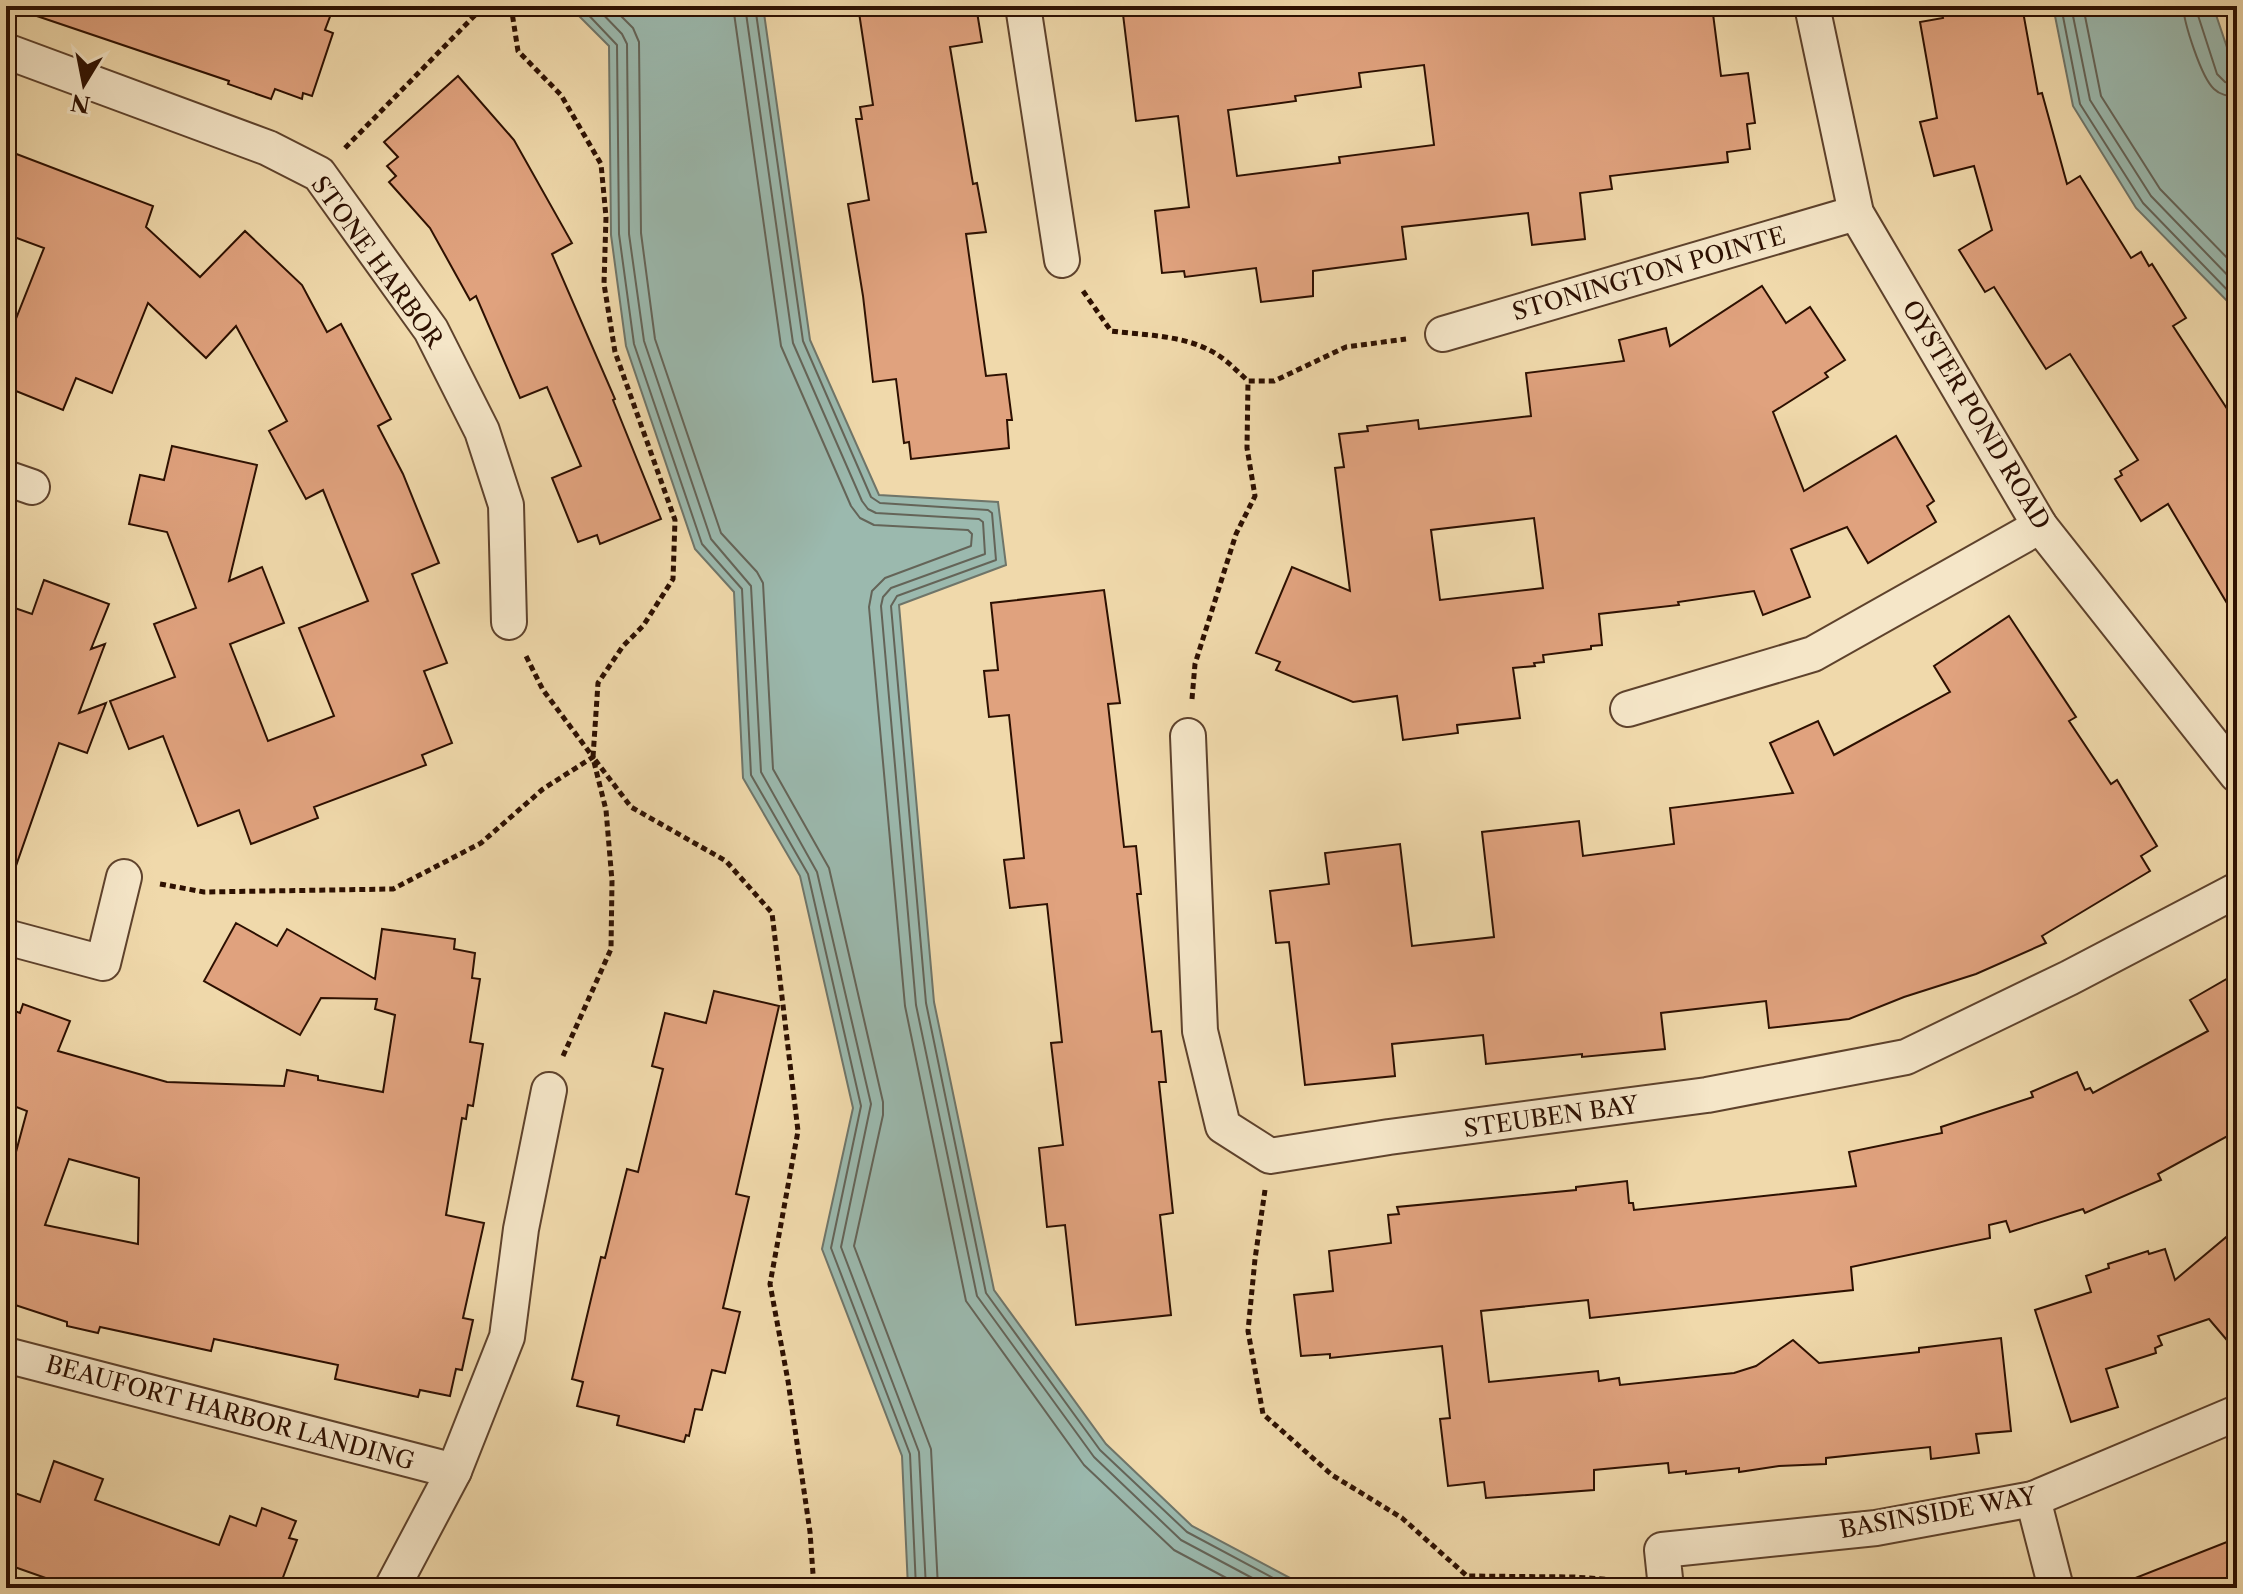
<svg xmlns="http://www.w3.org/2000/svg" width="2243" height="1594" viewBox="0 0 2243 1594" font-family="'Libre Caslon Text',serif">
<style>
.water{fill:#9bb9ae;stroke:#6f7569;stroke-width:2}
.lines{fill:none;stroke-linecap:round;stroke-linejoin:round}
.shore{stroke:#646458;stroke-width:2}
.building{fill:#e0a27e;stroke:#2d1001;stroke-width:2;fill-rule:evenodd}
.minor-casing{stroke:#5e422c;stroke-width:38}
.path{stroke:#2d1001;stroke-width:5;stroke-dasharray:6 4;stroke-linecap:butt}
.minor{stroke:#f5e6c8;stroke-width:34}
.labels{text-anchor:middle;stroke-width:6;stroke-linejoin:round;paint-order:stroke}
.street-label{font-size:24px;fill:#2d1001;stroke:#f5e6c8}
</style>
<rect width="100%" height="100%" fill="#f0d9ab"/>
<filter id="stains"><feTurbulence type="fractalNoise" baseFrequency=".0025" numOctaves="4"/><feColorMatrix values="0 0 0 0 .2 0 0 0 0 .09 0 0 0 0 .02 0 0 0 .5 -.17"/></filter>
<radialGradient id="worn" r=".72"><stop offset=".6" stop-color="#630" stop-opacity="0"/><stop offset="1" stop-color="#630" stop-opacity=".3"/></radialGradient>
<!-- water -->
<g class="water">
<path d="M569 6H763L810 340 879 495 998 502 1006 565 899 605 934 1002 994 1290 1106 1444 1192 1526 1309 1588H908L902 1456 822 1249 853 1108 800 876 743 778 734 592 695 549 626 346 611 235 609 46Z"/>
<path d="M2053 6H2213L2237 77V311L2136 208 2073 106Z"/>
</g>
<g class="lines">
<!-- shore -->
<g class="shore">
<path d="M580 6 617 45 619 234 634 344 702 544 742 589 751 775 808 874 861 1106 831 1248 910 1454 916 1588"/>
<path d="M595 6 622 34 627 44 629 234 644 341 711 539 751 586 761 772 817 872 871 1104 841 1247 919 1452 926 1588"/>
<path d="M611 6 633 28 639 42 641 233 655 339 721 533 757 572 763 583 773 769 829 868 883 1102V1115L854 1246 931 1449 938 1588"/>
<path d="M733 6 781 346 851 506 860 518 874 525 968 530 972 534 971 546 885 578 872 591 869 607 905 1006 966 1301 1084 1465 1174 1550 1245 1588"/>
<path d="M745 6 793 343 862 501 868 509 876 513 979 519 983 522 985 554 891 588 883 597 881 606 916 1005 977 1296 1094 1457 1181 1540 1271 1588"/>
<path d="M755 6 803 341 871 497 880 503 988 510 992 513 996 560 897 596 891 606 926 1003 986 1293 1100 1450 1187 1532 1292 1588"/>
<path d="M2061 6 2080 104 2143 203 2237 300"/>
<path d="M2071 6 2090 100 2151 196 2237 285"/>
<path d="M2083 6 2101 96 2160 189 2237 268"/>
<path d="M2183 6C2184 23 2201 77 2214 89 2220 95 2228 96 2237 97"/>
<path d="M2195 6 2217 74 2225 82 2237 85"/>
</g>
</g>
<!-- building -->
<g class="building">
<path d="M26 6H334L325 30 333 33 312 96 303 93 302 99 275 89 271 99 228 84 229 81 25 12Z"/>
<path d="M858 6H976L982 42 950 47 973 184 977 183 986 232 966 234 986 376 1006 374 1012 420H1007L1009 448 911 459 909 442 904 443 896 379 873 382 863 296 848 204 869 200 856 119H862L860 107 873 105Z"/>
<path d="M1122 6H1712L1721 76 1748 73 1755 123 1747 124 1750 149 1727 152 1728 162 1610 176 1612 189 1580 193 1585 239 1532 245 1528 213 1402 227 1406 259 1313 271V296L1261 302 1256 268 1185 277 1184 271 1162 273 1155 211 1189 207 1178 116 1136 121ZM1424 65 1434 145 1339 157 1340 163 1237 176 1228 110 1296 101 1295 96 1361 87 1359 73Z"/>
<path d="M1941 6H2022L2038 94 2042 93 2067 184 2080 176 2131 258 2141 252 2149 266 2152 264 2186 318 2173 326 2237 424V620L2168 504 2141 521 2115 479 2122 475 2120 471 2138 460 2070 354 2046 369 1994 287 1985 292 1959 250 1992 230 1974 166 1934 176 1920 122 1937 118 1920 22 1943 18Z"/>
<path d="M458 76 514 140 572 243 552 254 615 399 613 400 661 519 600 544 597 535 578 542 552 478 581 466 547 387 520 398 476 296 470 300 430 228 389 182 396 176 387 166 398 157 384 142Z"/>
<path d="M6 150 153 206 146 227 200 277 245 231 302 285 327 332 341 324 391 419 378 426 403 474 439 563 412 574 447 663 424 671 452 743 422 755 426 765 314 807 318 818 251 844 239 810 198 826 163 736 129 749 110 701 175 677 154 624 196 608 167 532 129 524 140 475 164 480 172 446 257 465 229 581 262 567 284 623 230 644 268 741 334 716 299 628 368 601 323 490 306 499 269 431 287 421 236 326 206 358 148 303 112 393 76 378 63 410 6 387V344L44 248 6 234Z"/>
<path d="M1762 286 1786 323 1810 307 1845 360 1825 373 1828 377 1773 412 1804 491 1896 436 1934 501 1927 506 1936 522 1868 563 1847 527 1791 549 1810 597 1763 615 1754 591 1678 602 1679 605 1599 614 1602 645 1591 646V649L1543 655 1544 662 1534 663 1535 666 1513 668 1520 718 1457 725 1458 733 1403 740 1397 696 1353 702 1276 670 1280 662 1256 653 1292 567 1350 591 1335 468 1344 467 1339 434 1368 431 1367 426 1418 420 1419 429 1531 416 1526 373 1624 361 1619 340 1666 328 1670 346ZM1534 518 1543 588 1440 600 1431 530Z"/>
<path d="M44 580 109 604 91 649 105 644 79 713 106 703 87 753 59 743 11 880 6 879V605L32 614Z"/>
<path d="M1104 590 1120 703 1108 704 1124 847 1136 846 1141 894H1137L1152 1032 1161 1031 1166 1082H1159L1173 1213 1160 1215 1171 1315 1076 1325 1065 1225 1047 1227 1039 1148 1063 1145 1051 1043 1062 1042 1047 904 1010 908 1004 860 1024 858 1009 715 989 717 984 671 998 670 991 603Z"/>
<path d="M2009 616 2076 717 2069 721 2111 784 2117 780 2157 846 2141 856 2150 871 2042 936 2046 943 1976 974 1904 997 1849 1019 1769 1028 1766 1001 1661 1013 1665 1049 1582 1057V1054L1486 1064 1483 1035 1392 1044 1395 1076 1305 1085 1289 942 1276 943 1270 891 1329 884 1325 853 1400 844 1412 946 1494 937 1482 832 1579 821 1583 856 1674 844 1670 808 1793 793 1770 743 1818 721 1834 755 1950 692 1934 666Z"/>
<path d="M236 923 277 946 287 929 375 979 382 929 455 939 454 949 475 953 472 978 480 979 470 1042 483 1044 473 1106 468 1105 466 1119 462 1118 446 1215 484 1223 463 1318 473 1320 462 1370 456 1369 450 1396 420 1390 418 1397 335 1379 338 1365 214 1339 211 1351 100 1327 98 1333 67 1326V1322L6 1302V1189L27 1111 6 1103V1008L20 1013 23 1004 70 1021 58 1051 167 1082 284 1086 287 1070 318 1076V1080L383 1092 395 1015 375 1009 377 999 321 998 300 1035 204 981ZM69 1159 139 1178 138 1244 45 1225Z"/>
<path d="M2237 973V1131L2158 1174 2161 1180 2085 1213 2083 1209 2010 1232 2006 1221 1989 1225 1990 1238 1851 1267 1853 1290 1590 1318 1588 1300 1481 1311 1489 1382 1598 1371 1599 1381 1619 1378 1620 1385 1734 1373 1756 1366 1793 1340 1819 1363 1919 1352V1348L2001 1338 2011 1431 1976 1434 1979 1453 1931 1459 1930 1447 1826 1458V1464L1779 1466 1739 1472V1468L1686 1474V1471L1669 1473 1668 1463 1594 1470V1490L1486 1498 1484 1482 1448 1486 1440 1419 1450 1418 1442 1346 1330 1358V1354L1301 1356 1294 1295 1333 1291 1329 1251 1391 1243 1388 1215 1399 1214 1397 1207 1576 1190V1187L1627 1181 1629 1203H1633L1634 1210 1856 1186 1849 1152 1942 1133 1941 1127 2033 1097 2031 1092 2077 1072 2085 1090 2090 1088 2093 1093 2208 1031 2190 1000Z"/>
<path d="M714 991 779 1006 736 1194 749 1197 723 1308 740 1312 725 1373 712 1370 702 1410 695 1409 689 1436 686 1435 684 1442 617 1425 619 1416 577 1406 583 1382 572 1379 601 1257 605 1258 627 1169 638 1172 663 1069 652 1066 665 1013 706 1023Z"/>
<path d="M2237 1228V1352L2209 1319 2158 1336 2162 1345 2155 1348 2156 1353 2106 1369 2118 1407 2071 1422 2035 1310 2091 1292 2086 1276 2109 1268 2108 1264 2148 1251 2149 1254 2165 1249 2175 1280Z"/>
<path d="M54 1461 103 1479 95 1500 219 1545 230 1516 256 1526 262 1508 296 1521 289 1538 297 1540 279 1588H74L6 1564V1490L40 1502Z"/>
<path d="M2237 1538V1588H2116L2115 1586Z"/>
</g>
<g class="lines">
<defs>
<g id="minor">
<path d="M1023 6 1062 260"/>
<path d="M1812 6 1856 213 2040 526 2237 775"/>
<path d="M6 51 268 148 319 174 431 330 482 431 506 505 509 622"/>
<path d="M1443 334 1856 213"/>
<path d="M6 478 32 487"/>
<path d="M1628 709 1813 654 2040 526"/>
<path d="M1188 736 1200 1031 1223 1126 1270 1156 1389 1137 1707 1095 1906 1057 2069 978 2237 890"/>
<path d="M6 937 103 963 124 877"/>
<path d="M6 1355 454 1471"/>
<path d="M2033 1499 2056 1588"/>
<path d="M392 1588 454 1471 507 1337 521 1229 549 1090"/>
<path d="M1666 1588 1662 1550 1876 1528 2033 1499 2237 1413"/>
</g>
</defs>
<!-- minor casing -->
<use href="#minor" class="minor-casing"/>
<!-- path -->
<g class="path">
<path d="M511 6 518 51 561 95 601 164 606 217 604 284 615 352 675 520 673 579 643 626 623 646 598 683 593 757 631 807 726 861 772 913 798 1131 770 1284 788 1381 810 1532 814 1588"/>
<path d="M345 148 484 6"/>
<path d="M1083 291 1111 331C1142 335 1179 335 1207 349 1223 356 1235 369 1248 381H1274L1346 347 1406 339"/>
<path d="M1192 699 1195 664 1236 534 1255 496 1247 448 1248 381"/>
<path d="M160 884 204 892 393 889 481 843 543 789 593 757 543 690 525 654"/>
<path d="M563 1056 611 949 612 881 606 810 594 762"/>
<path d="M1265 1190 1255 1259 1248 1331 1263 1414 1332 1475 1402 1518 1467 1576 1574 1577 1629 1581"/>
<path d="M740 1588 755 1580 781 1588"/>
</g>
<!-- minor -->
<use href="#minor" class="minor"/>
</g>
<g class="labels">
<!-- street labels -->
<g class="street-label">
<text transform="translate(377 262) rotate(54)" y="8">STONE HARBOR</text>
<text transform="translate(1649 274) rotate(-16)" y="8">STONINGTON POINTE</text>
<text transform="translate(1976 415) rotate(59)" y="8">OYSTER POND ROAD</text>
<text transform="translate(1551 1117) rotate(-8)" y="8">STEUBEN BAY</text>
<text transform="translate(230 1413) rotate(15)" y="8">BEAUFORT HARBOR LANDING</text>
<text transform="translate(1938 1513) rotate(-10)" y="8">BASINSIDE WAY</text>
</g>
</g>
<!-- margin -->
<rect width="2243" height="1594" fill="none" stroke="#f0d9ab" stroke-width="32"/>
<rect x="8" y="8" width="2227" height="1578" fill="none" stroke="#2d1001" stroke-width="4"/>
<rect x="16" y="16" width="2211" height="1562" fill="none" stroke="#2d1001" stroke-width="2"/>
<!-- north arrow -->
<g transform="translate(84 84) rotate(190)" stroke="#f5e6c8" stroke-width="6" paint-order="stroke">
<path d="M0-6L14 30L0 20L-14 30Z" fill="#2d1001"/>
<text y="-12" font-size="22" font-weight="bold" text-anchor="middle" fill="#2d1001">N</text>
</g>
<rect width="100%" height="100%" filter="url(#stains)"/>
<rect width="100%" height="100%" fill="url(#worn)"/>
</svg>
